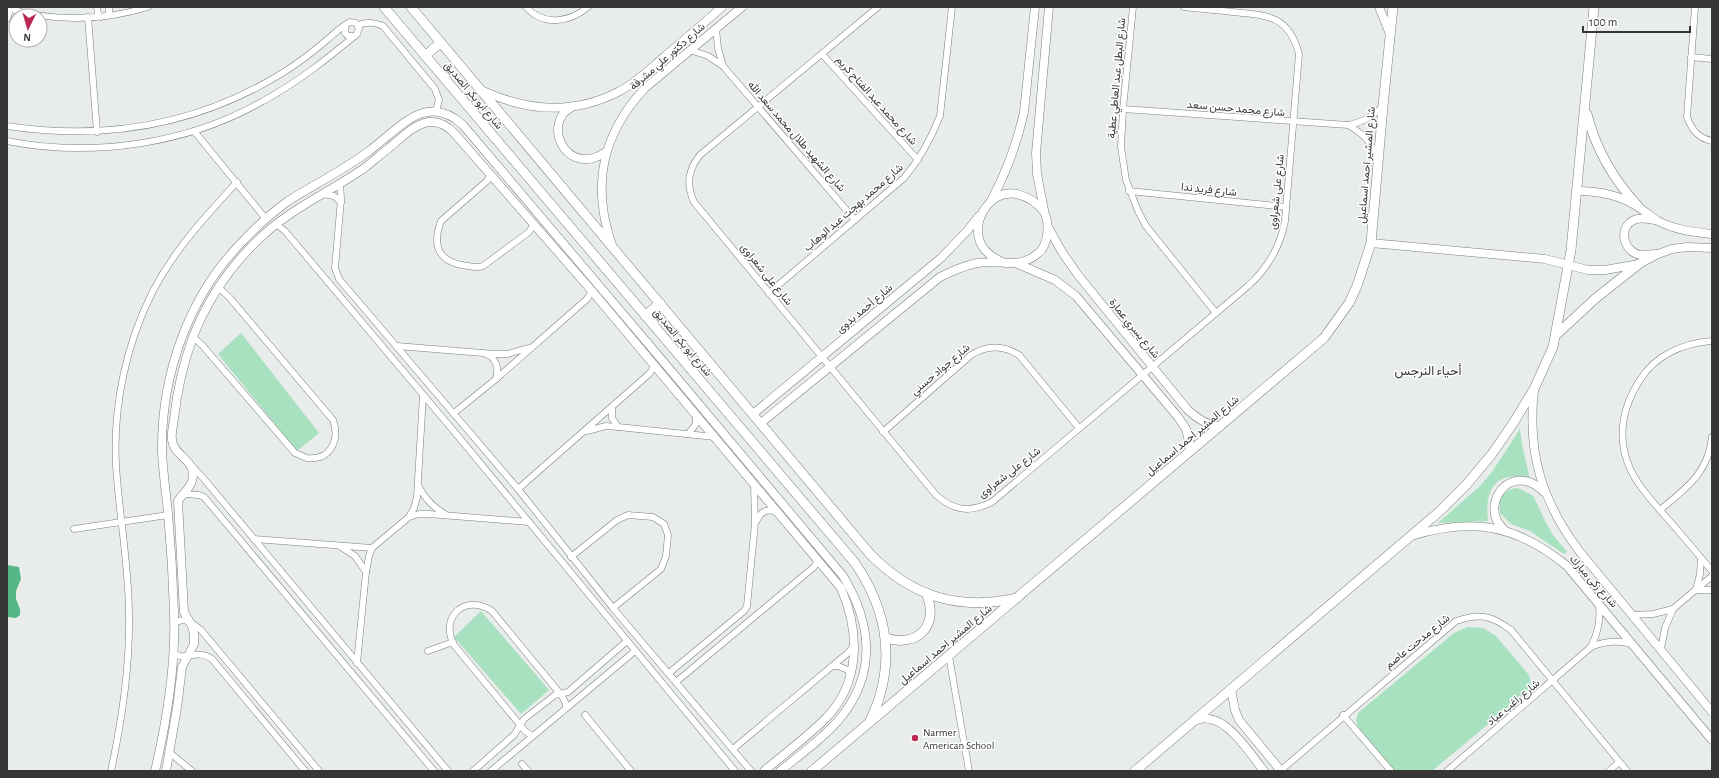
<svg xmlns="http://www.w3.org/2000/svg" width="1719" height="778" viewBox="0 0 1719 778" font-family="'Alegreya Sans',Vazirmatn,sans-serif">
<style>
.green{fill:#a7e1c0}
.water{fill:#54b785}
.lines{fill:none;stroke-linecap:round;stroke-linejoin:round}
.minor-casing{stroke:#7b7f7d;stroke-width:7}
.tertiary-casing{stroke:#7b7f7d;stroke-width:9}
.secondary-casing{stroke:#7b7f7d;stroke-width:10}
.minor{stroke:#fff;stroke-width:6}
.tertiary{stroke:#fff;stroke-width:8}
.secondary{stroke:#fff;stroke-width:9}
.poi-dot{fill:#b92954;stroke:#fff;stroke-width:1.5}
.labels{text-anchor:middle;stroke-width:3;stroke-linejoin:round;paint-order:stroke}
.street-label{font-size:11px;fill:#353635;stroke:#fff}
.poi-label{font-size:11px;fill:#353635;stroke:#fff;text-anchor:start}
.quarter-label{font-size:13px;fill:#353635;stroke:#fff}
</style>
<rect width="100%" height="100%" fill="#e8ecea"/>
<!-- green -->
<g class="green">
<path d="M241 333 319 433 297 451 218 354Z"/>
<path d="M1520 429 1522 445 1530 479C1496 469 1484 490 1488 521L1438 523 1480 486 1492 472Z"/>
<path d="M1518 488 1530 494 1534 497 1545 521 1553 535 1567 552 1564 554 1530 531 1511 524 1500 513C1498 498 1503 489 1518 488Z"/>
<path d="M481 611 549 690 521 714 454 637Z"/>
<path d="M1468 627 1483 628 1496 636 1529 675 1531 684 1529 690 1432 771H1394L1358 727 1356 720 1358 713 1454 633Z"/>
</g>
<!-- water -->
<path class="water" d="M7 565 19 567 21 579 16 591V599L20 609V615L16 618 7 617Z"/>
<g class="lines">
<defs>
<g id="minor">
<path d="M97 7 98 14 101 17"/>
<path d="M526 7C544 27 570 22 588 7"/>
<path d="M878 7 700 155C688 170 686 184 694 202L936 495C954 511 970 513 992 502L1248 286C1268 268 1280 248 1285 221L1299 54C1289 16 1268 15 1233 12 1217 10 1200 9 1184 7"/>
<path d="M1133 7 1123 109 1121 147 1126 180 1138 211 1146 226 1216 313"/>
<path d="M1695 7 1687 117C1692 130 1698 138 1712 141"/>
<path d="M7 8C52 22 103 21 148 7"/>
<path d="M107 16 109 13V7"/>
<path d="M88 17 97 132"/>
<path d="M7 19 10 9"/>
<path d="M358 25C368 22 373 22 383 26L435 89 439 100 436 111"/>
<path d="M345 26V33L348 36H355"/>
<path d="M716 29 718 48 723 66"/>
<path d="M690 50 708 56 723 66 855 220"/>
<path d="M822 54 918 160"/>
<path d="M1691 57 1712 59"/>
<path d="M1123 109 1348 125C1363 122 1372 117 1383 106"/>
<path d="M1348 125C1364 134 1371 142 1378 159"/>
<path d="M7 126C106 141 199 125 284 72 300 62 314 51 328 39 335 33 342 26 350 22L356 23 359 28 357 34C327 59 298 82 263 101 188 144 92 158 7 141"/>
<path d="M194 131 266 219"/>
<path d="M491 174 487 181 441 221C431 248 440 263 468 266 473 267 478 268 483 266L529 232 534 224"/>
<path d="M340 183 341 199 335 268 339 279 518 489 613 608 751 771"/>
<path d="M1129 191 1286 207"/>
<path d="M322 194 334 196 341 202"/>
<path d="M276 224 285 231 452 429 735 771"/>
<path d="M769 293 904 178C920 159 931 139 940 116L952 7"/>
<path d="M193 337 202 345 295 453C299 454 303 457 307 458 331 461 340 439 333 420L229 297 218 287"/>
<path d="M1712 341C1684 343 1655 355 1640 380 1617 415 1616 453 1641 487 1649 498 1658 508 1667 518 1682 535 1697 553 1712 571"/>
<path d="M397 346 495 354H508L528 348"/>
<path d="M486 354C497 358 499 369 496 379"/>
<path d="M612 407V418L618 427"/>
<path d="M454 413 496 379 587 299 592 291"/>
<path d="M587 431 606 426 618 427 715 437"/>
<path d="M883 432 971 355C987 345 1003 345 1019 355L1079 428"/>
<path d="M688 434 696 424V416"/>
<path d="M192 466 204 479 448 771"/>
<path d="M418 485C425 499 432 506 445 514"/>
<path d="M518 489 649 374 655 366"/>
<path d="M183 494 199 495 204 497 434 771"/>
<path d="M1660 510C1686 488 1708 474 1712 437"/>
<path d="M409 517 419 514H429L529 522"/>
<path d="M756 522C760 512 767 507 778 513"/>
<path d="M74 529 168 515"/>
<path d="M254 539 372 548"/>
<path d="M341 547 355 556 366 572"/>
<path d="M571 557 617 520 628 515 653 517 664 524 668 535 666 556 661 569 613 608"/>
<path d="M1701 558 1700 574 1696 590H1712"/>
<path d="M1632 615 1653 614 1673 609"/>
<path d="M174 624C184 615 193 624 201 630L319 771"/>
<path d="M1591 647C1598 633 1601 620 1599 604"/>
<path d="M1661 649 1665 628 1673 609 1712 576"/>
<path d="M428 651 453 642"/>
<path d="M173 653C185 662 197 648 212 659L305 771"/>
<path d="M949 656 969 771"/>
<path d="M357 663 366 572 369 556 372 548 409 517 414 508 417 497 423 395"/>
<path d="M833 666H838L848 670 850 675"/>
<path d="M669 673 744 611 747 606 755 523 754 485"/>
<path d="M676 682 814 567 818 560"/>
<path d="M585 715 631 771"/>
<path d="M1343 715 1391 771"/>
<path d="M532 736 525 731 454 645C439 616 466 593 492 611L562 696 566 704V708"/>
<path d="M733 749 849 652 854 645"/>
<path d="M170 753 192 771"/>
<path d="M522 764 528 771"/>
<path d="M111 771C122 720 130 668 129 615 129 565 119 515 116 465 113 406 126 344 153 291 175 249 205 217 237 182"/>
<path d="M473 771 514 735 524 719 555 695 568 692 627 641"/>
<path d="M491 771 635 651"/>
<path d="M1280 771 1456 621C1479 613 1491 615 1511 630L1627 771"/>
<path d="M1447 771 1591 647C1605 641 1617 640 1632 644"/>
<path d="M1609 771 1619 762"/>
</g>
<g id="tertiary">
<path d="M1379 7 1390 34"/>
<path d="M481 90C526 111 573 115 618 92 636 83 650 69 664 57 684 40 703 24 722 7"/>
<path d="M573 106C570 109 565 111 563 114 551 131 562 157 583 159 592 160 599 156 606 152"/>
<path d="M1577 191C1598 191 1620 195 1638 207 1645 211 1651 217 1658 221 1675 230 1694 232 1712 234"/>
<path d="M991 201C1006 173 1017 144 1024 112L1035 7"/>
<path d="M1044 210 1037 174 1036 153 1049 7"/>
<path d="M1655 220C1648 219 1640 217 1634 220 1617 228 1624 252 1640 255 1645 255 1651 254 1656 254"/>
<path d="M1048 227 1062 252 1078 275 1187 409C1197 419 1207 425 1220 427"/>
<path d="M1371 243 1545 259 1588 270H1605L1639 264 1658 254 1672 249 1687 247 1712 248"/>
<path d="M612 245C591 185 602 134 645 88L742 7"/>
<path d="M1018 264 1055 280 1076 296 1178 417 1186 429 1191 450"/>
<path d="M1534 390C1527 453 1542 502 1580 552L1712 712"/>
<path d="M753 414 941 258 967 231 979 216"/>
<path d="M761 423 940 277C952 271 963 266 977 263 999 259 1018 270 1037 254 1043 250 1046 242 1047 236 1048 228 1048 219 1044 212 1037 202 1029 197 1017 194 988 188 966 228 985 250 991 257 997 260 1005 263"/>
<path d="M1505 531C1503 528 1499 524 1497 521 1488 502 1503 477 1525 481 1533 482 1538 486 1544 492"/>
<path d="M1411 536C1474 517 1517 525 1567 566L1712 740"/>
<path d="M1231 689 1235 710 1239 720 1281 771"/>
<path d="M1196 720C1200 719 1205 718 1209 719 1230 721 1252 756 1264 771"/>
<path d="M155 771C167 720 176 665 174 612 173 579 171 546 168 513 166 493 163 472 162 452 161 374 189 294 245 239 258 225 273 212 288 201 315 184 344 170 369 151 399 129 426 91 463 125L667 366 843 576C871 622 877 671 842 716 825 737 801 754 780 771"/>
<path d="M166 771 177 708 182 667 194 644V634L192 626 184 612 178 501C182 494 189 490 192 481 198 460 174 457 172 440 171 434 173 426 174 419 177 391 183 364 193 337 207 301 230 267 258 240 288 210 328 193 363 169 372 162 380 155 389 148 400 139 414 124 429 122 440 121 448 126 455 134L592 291 841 588C860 632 861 683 825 719 806 738 784 754 764 771"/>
</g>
<g id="secondary">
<path d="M384 7 855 563C883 604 894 647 880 695 878 704 873 713 870 721"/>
<path d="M411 7 870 554C912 597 959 611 1017 598"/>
<path d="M425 56 440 43"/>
<path d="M1587 114C1596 150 1613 179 1638 206"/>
<path d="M645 316 660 303"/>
<path d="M1556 335 1596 298 1639 264"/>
<path d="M886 638C918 648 940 625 926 593"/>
<path d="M812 771 1324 338 1349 303 1357 286 1371 243 1383 106 1393 7"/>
<path d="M1135 771 1440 511 1467 484 1492 454 1514 422 1534 389 1553 347 1571 250 1594 7"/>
</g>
</defs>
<!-- minor casing -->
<use href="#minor" class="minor-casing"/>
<!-- tertiary casing -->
<use href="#tertiary" class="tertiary-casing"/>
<!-- secondary casing -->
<use href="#secondary" class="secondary-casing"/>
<!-- minor -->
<use href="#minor" class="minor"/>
<!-- tertiary -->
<use href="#tertiary" class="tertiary"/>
<!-- secondary -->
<use href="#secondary" class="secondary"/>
</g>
<!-- markers -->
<circle class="poi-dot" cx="915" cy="738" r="4"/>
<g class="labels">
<!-- street labels -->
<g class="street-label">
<text transform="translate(667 56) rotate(-41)" y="4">شارع دكتور علي مشرفة</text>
<text transform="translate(1116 78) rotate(-85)" y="4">شارع البطل عبد العاطي عطية</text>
<text transform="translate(474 95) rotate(50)" y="4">شارع ابو بكر الصديق</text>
<text transform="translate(877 100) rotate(48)" y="4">شارع محمد عبد الفتاح كريم</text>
<text transform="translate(1236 108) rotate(5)" y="4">شارع محمد حسن سعد</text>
<text transform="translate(797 136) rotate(49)" y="4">شارع الشهيد طلال محمد سعد الله</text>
<text transform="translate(1366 165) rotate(-85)" y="4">شارع المشير احمد اسماعيل</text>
<text transform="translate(1209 189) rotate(6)" y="4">شارع فريد ندا</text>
<text transform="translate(1276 192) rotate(-84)" y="4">شارع على شعراوى</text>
<text transform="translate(853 207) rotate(-41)" y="4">شارع محمد بهجت عبد الوهاب</text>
<text transform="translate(767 274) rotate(51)" y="4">شارع على شعراوى</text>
<text transform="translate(864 308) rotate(-40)" y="4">شارع أحمد بدوى</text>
<text transform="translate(1135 328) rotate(51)" y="4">شارع يسري عمارة</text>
<text transform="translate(683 342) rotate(50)" y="4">شارع ابو بكر الصديق</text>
<text transform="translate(940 369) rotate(-40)" y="4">شارع جواد حسني</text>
<text transform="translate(1192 435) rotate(-40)" y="4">شارع المشير احمد اسماعيل</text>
<text transform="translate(1009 472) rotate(-38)" y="4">شارع على شعراوى</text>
<text transform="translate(1594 581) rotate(48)" y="4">شارع زكى مبارك</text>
<text transform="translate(1417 641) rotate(-39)" y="4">شارع مدحت عاصم</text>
<text transform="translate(945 644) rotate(-40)" y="4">شارع المشير احمد اسماعيل</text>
<text transform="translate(1513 702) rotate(-40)" y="4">شارع راغب عياد</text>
</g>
<!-- poi labels -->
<g class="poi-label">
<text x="923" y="736">Narmer<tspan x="923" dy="13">American School</tspan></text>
</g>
<!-- quarter labels -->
<g class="quarter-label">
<text x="1428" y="375">أحياء النرجس</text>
</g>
</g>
<!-- border -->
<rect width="1719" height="778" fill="none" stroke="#353635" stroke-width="16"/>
<!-- north arrow -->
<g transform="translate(28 28) rotate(185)"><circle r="19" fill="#ffffff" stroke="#aeafae"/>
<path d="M0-3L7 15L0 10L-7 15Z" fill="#b92954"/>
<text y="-6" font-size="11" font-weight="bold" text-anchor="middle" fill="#353635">N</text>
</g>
<!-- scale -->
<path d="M1583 26v6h107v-6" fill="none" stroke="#353635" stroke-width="2"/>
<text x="1589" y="26" font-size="12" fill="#353635" stroke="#ffffff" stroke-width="3" paint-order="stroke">100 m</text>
</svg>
